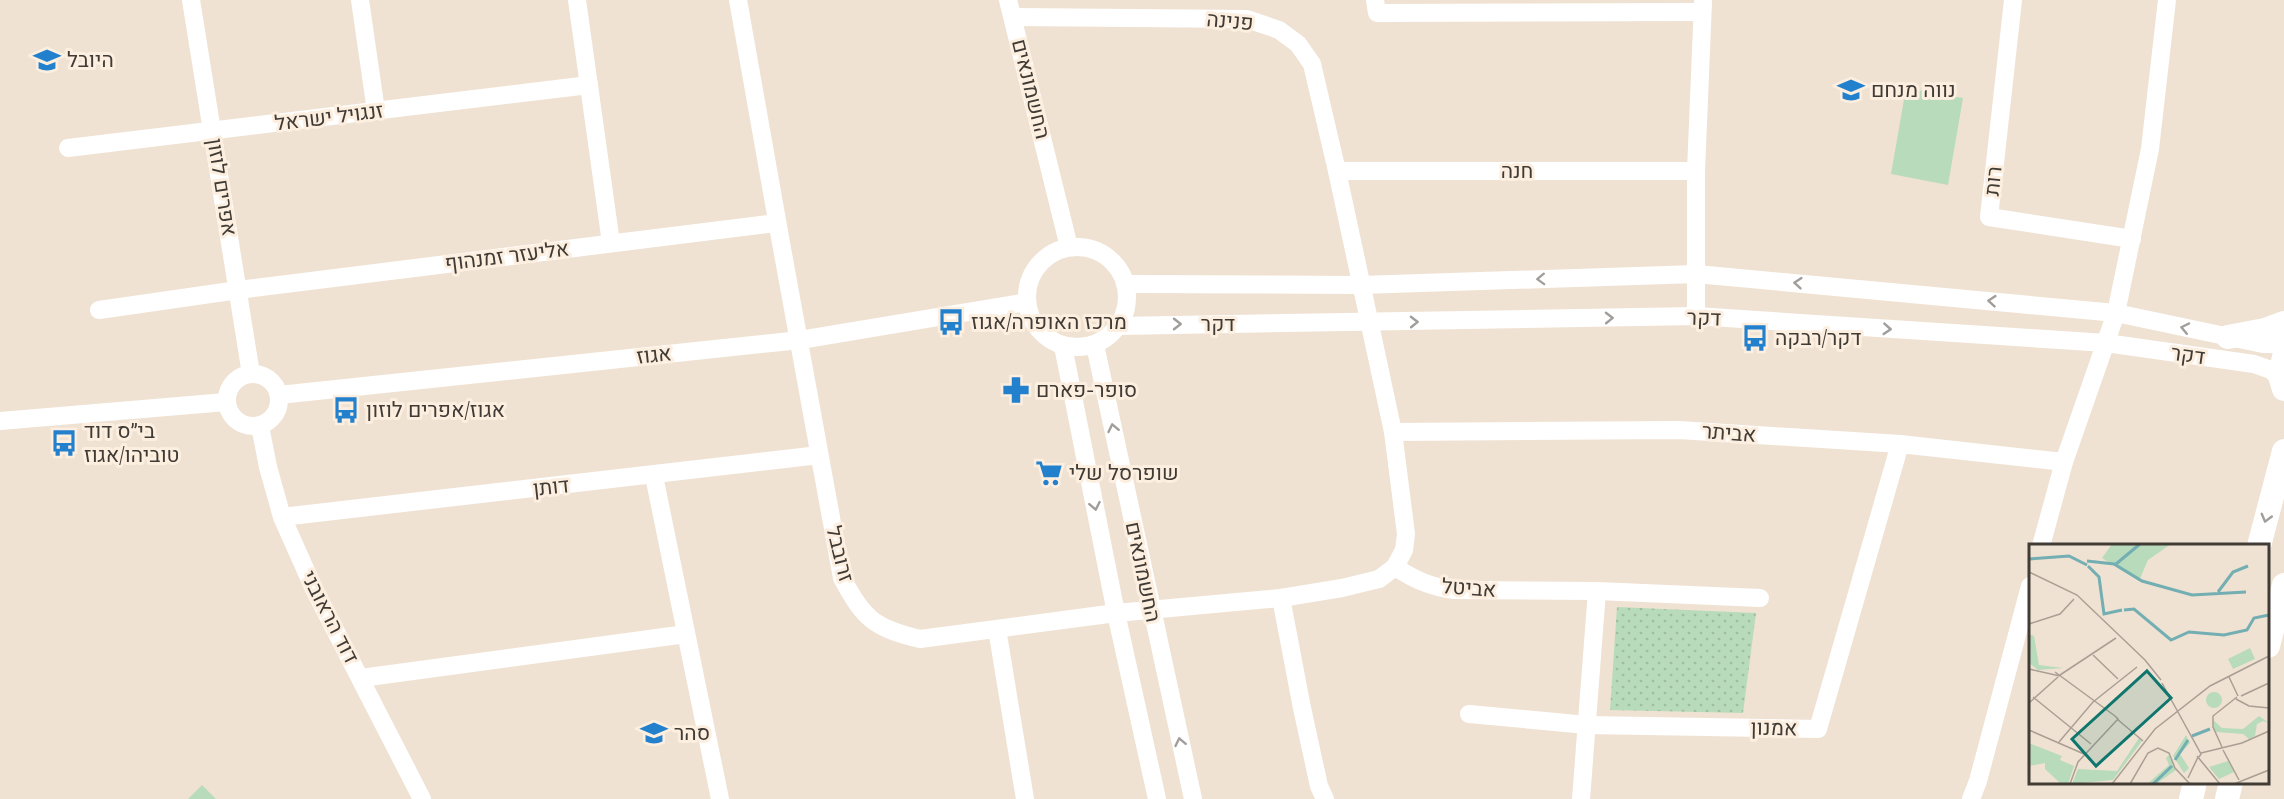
<svg xmlns="http://www.w3.org/2000/svg" width="2284" height="799" viewBox="0 0 2284 799" font-family="Spectral,Heebo,serif">
<style>
.grass{fill:url(#grass-dots)}
.pitch{fill:#b8dbbb}
.lines{fill:none;stroke-linecap:round;stroke-linejoin:round}
.minor{stroke:#fff;stroke-width:18}
.major{stroke:#fff;stroke-width:24}
.oneway{stroke:#a09d9a}
.labels{text-anchor:middle;stroke-width:6;stroke-linejoin:round;paint-order:stroke}
.street-label{font-size:21px;fill:#403b35;stroke:#fdefe0}
.poi-label{font-size:21px;fill:#403b35;stroke:#fdefe0;text-anchor:start}
.inset-river{fill:none;stroke:#73aeb3;stroke-width:3}
.inset-road{fill:none;stroke:#aa9f94;stroke-width:1.5}
.view{fill:#0f766e;fill-opacity:0.15;stroke:#0f766e;stroke-width:3}
.inset-edge{fill:none;stroke:#403b35;stroke-width:3}
</style>
<defs>
<pattern id="grass-dots" width="8" height="8" patternUnits="userSpaceOnUse" patternTransform="scale(1.5)"><rect width="8" height="8" fill="#b8dbbb"/><path d="M2 2h.1M6 6h.1" fill="none" stroke="#9fbda1" stroke-width="1.8" stroke-linecap="round"/></pattern>
</defs>
<rect width="100%" height="100%" fill="#f0e2d3"/>
<!-- grass -->
<path class="grass" d="M1617 607 1756 613 1743 713 1610 710Z"/>
<!-- pitch -->
<g class="pitch">
<path d="M1906 88 1963 98 1948 185 1891 174Z"/>
<path d="M202 785 216 799H188Z"/>
</g>
<g class="lines">
<!-- minor -->
<g class="minor">
<path d="M191 0 251 374"/>
<path d="M360 0 376 111"/>
<path d="M577 0 611 243"/>
<path d="M738 0C772 193 806 385 842 578 864 619 874 628 920 639L1116 613 1281 598 1342 588 1379 579 1395 567C1415 580 1431 587 1454 590L1597 591 1760 598"/>
<path d="M1008 0 1069 247"/>
<path d="M1375 0 1377 13 1702 12"/>
<path d="M2013 0 1989 217 2132 239"/>
<path d="M1013 17 1247 19 1279 30 1298 44 1312 64 1337 171 1393 432 1406 534 1404 550 1395 567"/>
<path d="M68 148 589 85"/>
<path d="M1337 171H1696"/>
<circle cx="1077" cy="297" r="50"/>
<path d="M1125 284 1361 285 1696 274 2116 313 2263 344H2284"/>
<path d="M99 310 238 290 776 223"/>
<path d="M1696 316V171L1703 2"/>
<path d="M1118 326 1696 316 2106 343 2254 364 2271 370 2282 380"/>
<path d="M1095 345 1193 799"/>
<path d="M1063 346 1116 613 1157 799"/>
<circle cx="253" cy="400" r="26"/>
<path d="M279 395 800 340 1027 302"/>
<path d="M0 421 226 402"/>
<path d="M260 426 268 467 282 517 314 589 422 799"/>
<path d="M1393 432 1679 430 1900 444 2064 462"/>
<path d="M654 476 720 799"/>
<path d="M282 517 819 455"/>
<path d="M2041 546 2064 462 2116 313 2150 149 2167 0"/>
<path d="M1281 598 1302 708 1319 786 1325 799"/>
<path d="M997 629 1025 799"/>
<path d="M361 678 686 634"/>
<path d="M1469 714 1587 725 1818 729 1900 444"/>
<path d="M1581 799 1597 591"/>
<path d="M1971 799 1978 781 2030 586"/>
</g>
<!-- major -->
<g class="major">
<path d="M2228 337 2265 330 2284 323"/>
<path d="M2284 357 2280 376 2284 389"/>
<path d="M2259 546 2284 451"/>
<path d="M2268 646 2284 585"/>
<path d="M2191 799 2195 782"/>
<path d="M2227 799 2231 782"/>
</g>
</g>
<!-- one-way arrows -->
<defs><path id="oneway-chevron" d="M-2-3.5L2.5 0L-2 3.5" fill="none" stroke-width="1.6" stroke-linecap="round" stroke-linejoin="round" transform="scale(1.5)"/></defs>
<g class="oneway">
<use href="#oneway-chevron" transform="translate(1541 279) rotate(178)"/>
<use href="#oneway-chevron" transform="translate(1798 283) rotate(-175)"/>
<use href="#oneway-chevron" transform="translate(1992 301) rotate(-175)"/>
<use href="#oneway-chevron" transform="translate(1609 318) rotate(-1)"/>
<use href="#oneway-chevron" transform="translate(1414 322) rotate(-1)"/>
<use href="#oneway-chevron" transform="translate(1177 324)"/>
<use href="#oneway-chevron" transform="translate(2185 328) rotate(-168)"/>
<use href="#oneway-chevron" transform="translate(1887 329) rotate(4)"/>
<use href="#oneway-chevron" transform="translate(1113 428) rotate(-102)"/>
<use href="#oneway-chevron" transform="translate(1095 506) rotate(79)"/>
<use href="#oneway-chevron" transform="translate(2266 518) rotate(105)"/>
<use href="#oneway-chevron" transform="translate(1180 742) rotate(-102)"/>
</g>
<!-- icons -->
<defs>
<symbol id="school-bare" viewBox="-9 -9 18 18"><path d="M0-5L7-2L0 1L-7-2ZM-4 1L0 2.5L4 1V4Q0 6-4 4Z" fill="#2380cd" stroke="#fdefe0" stroke-width="2.5" paint-order="stroke"/></symbol>
<symbol id="bus-bare" viewBox="-9 -9 18 18"><path d="M-5-6H5V4H4V6H2V4H-2V6H-4V4H-5ZM-3.5-4V0h7V-4ZM-3.5 1.2v1.5H-2V1.2ZM2 1.2v1.5H3.5V1.2Z" fill="#2380cd" stroke="#fdefe0" stroke-width="2.5" paint-order="stroke"/></symbol>
<symbol id="pharmacy-bare" viewBox="-9 -9 18 18"><path d="M-2-6h4v4h4v4h-4v4h-4v-4h-4v-4h4Z" fill="#2380cd" stroke="#fdefe0" stroke-width="2.5" paint-order="stroke"/></symbol>
<symbol id="supermarket-bare" viewBox="-9 -9 18 18"><path d="M-6-5.5h2.5l.6 2H6L4.5 2H-2.5L-4.4-4H-6ZM-1.5 3.2a1.3 1.3 0 1 0 .1 0ZM3 3.2a1.3 1.3 0 1 0 .1 0Z" fill="#2380cd" stroke="#fdefe0" stroke-width="2.5" paint-order="stroke"/></symbol>
</defs>
<g fill-rule="evenodd">
<use href="#school-bare" x="28" y="41" width="38" height="38"/>
<use href="#school-bare" x="1832" y="71" width="38" height="38"/>
<use href="#bus-bare" x="932" y="303" width="38" height="38"/>
<use href="#bus-bare" x="1736" y="319" width="38" height="38"/>
<use href="#pharmacy-bare" x="997" y="371" width="38" height="38"/>
<use href="#bus-bare" x="327" y="391" width="38" height="38"/>
<use href="#bus-bare" x="45" y="424" width="38" height="38"/>
<use href="#supermarket-bare" x="1030" y="454" width="38" height="38"/>
<use href="#school-bare" x="635" y="714" width="38" height="38"/>
</g>
<g class="labels">
<!-- street labels -->
<g class="street-label">
<text transform="translate(1230 21) rotate(5)" y="7">פנינה</text>
<text transform="translate(1031 89) rotate(76)" y="7">החשמונאים</text>
<text transform="translate(329 117) rotate(-7)" y="7">זנגויל ישראל</text>
<text x="1517" y="178">חנה</text>
<text transform="translate(1993 181) rotate(-84)" y="7">רות</text>
<text transform="translate(222 187) rotate(81)" y="7">אפרים לוזון</text>
<text transform="translate(507 256) rotate(-7)" y="7">אליעזר זמנהוף</text>
<text transform="translate(1704 318) rotate(2)" y="7">דקר</text>
<text x="1218" y="331">דקר</text>
<text transform="translate(654 355) rotate(-6)" y="7">אגוז</text>
<text transform="translate(2188 355) rotate(8)" y="7">דקר</text>
<text transform="translate(1729 433) rotate(4)" y="7">אביתר</text>
<text transform="translate(551 487) rotate(-6)" y="7">דותן</text>
<text transform="translate(840 554) rotate(76)" y="7">זרובבל</text>
<text transform="translate(1143 572) rotate(78)" y="7">החשמונאים</text>
<text transform="translate(1469 588) rotate(4)" y="7">אביטל</text>
<text transform="translate(330 617) rotate(63)" y="7">דוד הראובני</text>
<text transform="translate(1774 728) rotate(1)" y="7">אמנון</text>
</g>
<!-- poi labels -->
<g class="poi-label">
<text x="67" y="67">היובל</text>
<text x="1871" y="97">נווה מנחם</text>
<text x="971" y="329">מרכז האופרה/אגוז</text>
<text x="1775" y="345">דקר/רבקה</text>
<text x="1036" y="397">סופר-פארם</text>
<text x="366" y="417">אגוז/אפרים לוזון</text>
<text x="84" y="438">בי״ס דוד<tspan x="84" dy="24">טוביהו/אגוז</tspan></text>
<text x="1069" y="480">שופרסל שלי</text>
<text x="674" y="740">סהר</text>
</g>
</g>
<!-- overview -->
<g transform="translate(2029 544)">
<rect width="240" height="240" fill="#f0e2d3"/>
<path d="M83 0H142L119 16 110 37 73 14ZM0 90 5 92 10 121 34 124 9 126 0 119ZM177 156a8 8 0 1 1 16 0a8 8 0 1 1-16 0ZM230 172 240 179 234 177 228 180 226 192 220 195 214 190 187 188 185 185 184 176 193 184 214 185ZM157 191 161 199 151 210 160 224 155 229 144 212ZM110 194 113 197 84 236 43 240 49 225 88 227ZM0 199 33 212 31 216 45 222 39 240H32L16 225V219L0 222ZM140 211 147 226 127 240H118L140 221 137 214ZM199 217 205 228 190 235 180 223Z" fill="#b8dbbb"/>
<path d="M221 104 226 115 204 125 199 115Z" fill="#b8dbbb"/>
<path class="inset-river" d="M0 15 40 12 58 21M58 17 85 20 113 37 163 51 217 48M87 20 111 0M59 22 70 33 75 70 93 66M189 48 204 28 219 22M95 66 105 65 142 96 160 88 195 91 218 86 225 74 240 71M163 192 181 185M146 216 159 196M124 240 143 222"/>
<path class="inset-road" d="M0 28 48 51 116 116 132 136M0 80 31 70 45 55M64 111 89 135M0 125 31 132M26 128 86 172M31 131 87 94M200 133 209 152M133 139 172 210 170 213M212 152 240 139M4 153 62 200M207 155 220 162 240 164M0 159 29 133M88 175 114 197M0 186 55 210M30 198 64 158 108 123M193 203 184 183V172L208 153M194 206 210 236M172 209 213 199 240 187M168 212 191 240M159 234 169 213M41 240 49 218 89 175 86 172M83 240 126 185 181 142 240 112M101 240 119 209 129 204 140 209 146 224 161 240M205 240 240 226"/>
<path class="view" d="M118 127 142 154 67 222 43 195Z"/>
<rect width="240" height="240" class="inset-edge"/>
</g>
</svg>
